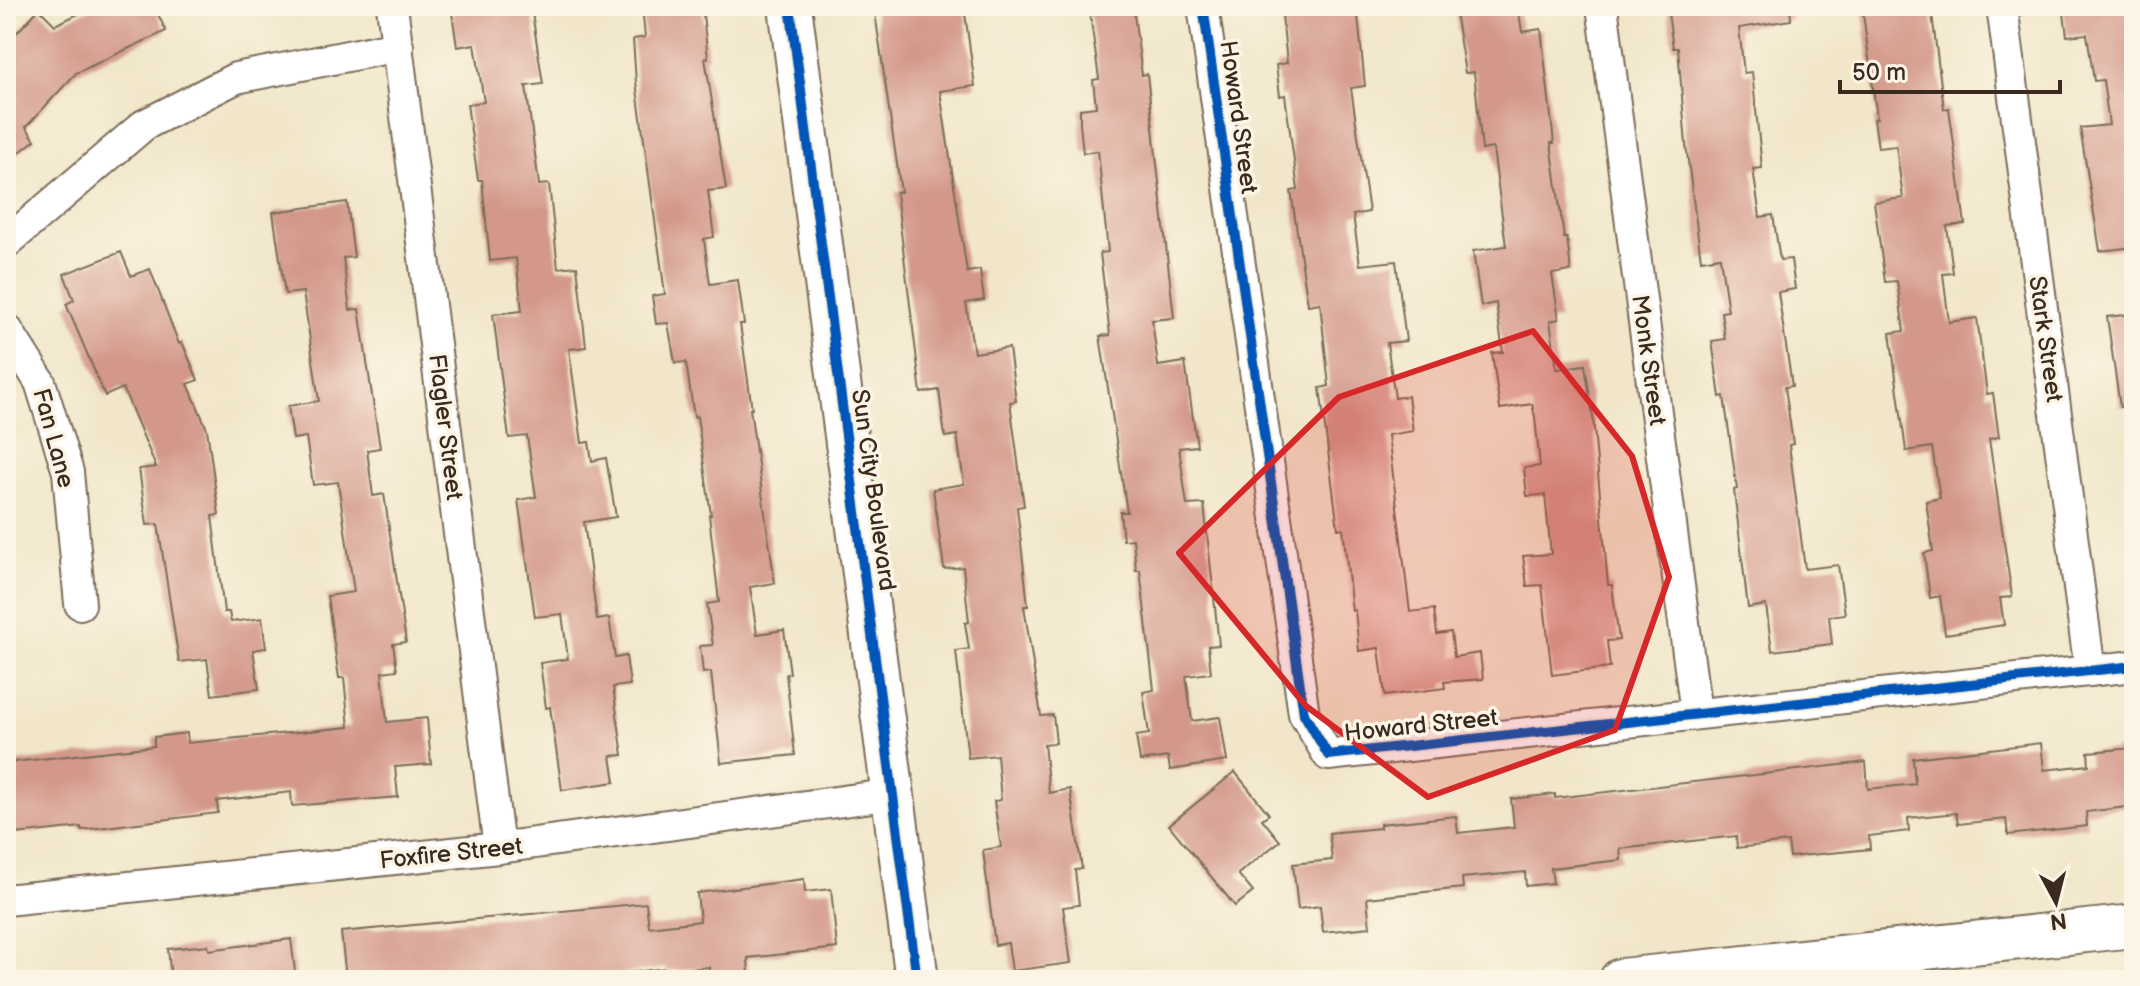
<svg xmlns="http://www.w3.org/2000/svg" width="2140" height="986" viewBox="0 0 2140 986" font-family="'Balsamiq Sans',sans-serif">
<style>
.building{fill:#d3988a}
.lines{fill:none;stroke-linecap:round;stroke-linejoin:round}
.street-casing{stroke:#7b6c5a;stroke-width:34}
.secondary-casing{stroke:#7b6c5a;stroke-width:46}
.street{stroke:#fff;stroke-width:30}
.secondary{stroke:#fff;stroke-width:42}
.cycleway-casing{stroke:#fcf5e5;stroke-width:15}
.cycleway{stroke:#0057b8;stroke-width:10}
.marked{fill:#d62828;fill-opacity:0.2;stroke:#d62828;stroke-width:6;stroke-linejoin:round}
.labels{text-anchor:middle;stroke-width:7;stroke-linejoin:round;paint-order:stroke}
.street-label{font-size:24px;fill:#3b2a1e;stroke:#fcf5e5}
</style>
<rect width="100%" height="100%" fill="#fcf5e5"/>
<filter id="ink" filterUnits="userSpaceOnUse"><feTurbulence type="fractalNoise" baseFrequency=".0125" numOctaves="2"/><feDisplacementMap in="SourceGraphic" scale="16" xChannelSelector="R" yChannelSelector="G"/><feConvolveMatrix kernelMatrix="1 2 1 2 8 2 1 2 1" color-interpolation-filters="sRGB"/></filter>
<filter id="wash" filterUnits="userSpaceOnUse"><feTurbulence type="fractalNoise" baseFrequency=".006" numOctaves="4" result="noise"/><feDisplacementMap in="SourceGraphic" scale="32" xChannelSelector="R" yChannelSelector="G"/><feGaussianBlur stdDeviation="1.8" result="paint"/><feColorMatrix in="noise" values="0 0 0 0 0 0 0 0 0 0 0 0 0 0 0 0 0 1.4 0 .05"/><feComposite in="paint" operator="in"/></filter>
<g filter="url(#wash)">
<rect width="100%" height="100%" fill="#f1e6c9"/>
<g id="blocks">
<!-- building -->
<g class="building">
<path d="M95 6H154L166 31 76 73 26 127 35 140 6 163V44L39 9 55 25Z"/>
<path d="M451 6H531L543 84 526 86 539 185 549 184 558 268 577 266 586 347 569 349 582 443 589 442 592 461 606 458 616 517 584 522 597 620 609 618 615 658 626 656 630 685 613 687 623 755 611 756 615 782 562 790 550 707 546 708 540 663 568 659 562 614 535 617 518 500 536 497 527 436 509 438 493 314 522 311 516 258 490 261 482 180H478L467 104 484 102 475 44 457 47Z"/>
<path d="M642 6H702L708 58H705L726 189 708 191 714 237 704 239 710 284 738 280 744 324H740L752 409H750L775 583 750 587 757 634 784 630 790 673 786 674 795 755 721 763 711 672 703 673 700 646 713 645 707 604 719 602 709 515H711L697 416 694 417 686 362 675 363 668 323 656 324 652 296 665 294 636 82 633 39 645 37Z"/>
<path d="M874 6H964L975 86 940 91 967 272 980 270 984 300 966 303 974 353 1009 348 1016 401 1010 402 1024 506 1017 507 1028 606H1024L1041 716 1053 715 1056 743 1044 744 1049 793 1070 789 1082 869 1075 870 1079 905 1063 907 1071 963 1012 971 1008 943 995 945 983 850 1001 847 994 801 1001 800 997 755 968 758 956 651 969 649 965 623 969 622 963 567 944 569 933 489 964 484 957 435 945 437 939 390 921 393 896 192H901Z"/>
<path d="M1089 6H1133L1142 75 1147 74 1174 318 1152 320 1158 366 1185 362 1197 446 1179 448 1187 505 1204 504 1219 645 1208 646 1211 673 1186 676 1192 721 1220 717 1227 761 1170 770 1168 757 1140 761 1136 736 1149 734 1143 692 1154 690 1140 570H1136L1133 539 1123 540 1120 512H1127L1100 336 1110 335 1100 253 1108 252 1098 151 1083 153 1080 124V109L1096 107 1093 80 1099 79Z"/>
<path d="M1281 6H1357L1365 86 1351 88 1369 212 1353 215 1360 265 1396 261 1406 341 1387 343 1395 398 1408 396 1413 431 1388 435 1410 612 1434 609 1437 634 1451 632 1454 657 1480 653 1483 679 1444 682 1445 688 1385 696 1379 648 1359 651 1355 610 1352 611 1343 528 1338 529 1320 388 1329 386 1320 303 1308 305 1291 191 1298 190 1285 95 1280 96 1276 65 1287 63Z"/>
<path d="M1454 6H1518L1522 32 1541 29 1554 143H1551L1564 238H1567L1571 271 1552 274 1559 319 1550 321 1557 369 1585 365 1593 417 1608 585H1612L1619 640 1607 641 1610 668 1552 675 1542 585 1527 586 1523 556 1551 554 1545 495 1527 496 1524 468 1540 466 1535 417 1532 404 1500 409 1492 353 1503 352 1496 303 1481 306 1473 251 1506 246 1493 148 1482 150 1474 72 1465 73Z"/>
<path d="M1667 6H1790L1791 20 1739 28 1744 73 1752 72 1762 168 1753 169 1760 217 1773 215 1780 260 1791 259 1795 289 1778 292 1792 386 1785 387 1793 444 1789 445 1805 569 1838 565 1845 614 1829 616 1832 644 1772 651 1766 605 1748 608 1734 490 1737 489 1724 396 1720 397 1712 341 1725 339 1721 312 1728 311 1720 257 1701 260 1686 145 1678 48H1673Z"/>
<path d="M1862 6H1931L1944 109 1949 108 1965 224 1947 226 1953 273 1943 274 1949 322 1977 318 1987 394 1993 393 1999 437 1989 439 2012 597 2000 598 2004 625 1945 634 1940 596 1930 598 1924 553 1933 551 1926 501 1940 498 1932 447 1906 451 1890 333 1904 331 1897 281 1885 282 1874 202 1903 198 1896 146 1878 148 1874 119 1877 118Z"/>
<path d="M2063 6H2134V247L2100 251 2080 128 2109 125 2103 80 2094 81 2087 34 2067 36Z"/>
<path d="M347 202 354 257 343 258 350 310 359 309 380 448 367 450 373 496 384 494 406 642 393 644 397 670 382 672 387 722 427 718 431 764 395 767 398 797 292 806 291 792 217 801 218 813 81 830V827L6 835V763L154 746V737L187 733 188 743 349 727 344 678H339L327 596 354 592 338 482 313 485 306 437 293 439 288 406 319 401 303 292 285 294 273 212Z"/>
<path d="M121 252 131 276 150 269 179 344 182 342 198 380 188 384 207 429 219 515 212 516 224 612H229L231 622 262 618 266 648 253 650 259 689 212 695 207 659 179 662 158 524 147 525 139 469 156 467 123 388 105 396 66 304 74 300 64 274Z"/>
<path d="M2134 314V406L2120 407 2107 317Z"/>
<path d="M2041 743 2044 770 2089 765 2088 752 2134 748V806L2086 812 2087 826 2008 835 2006 819 1958 824 1956 813 1908 818 1909 831 1869 836 1870 849 1790 857 1788 842 1737 848 1736 836 1620 849 1621 860 1551 868 1553 883 1526 886 1525 872 1462 878 1463 888 1367 898 1370 927 1323 932 1320 906 1298 909 1293 864 1332 860 1329 833 1380 828V824L1456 816 1458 833 1514 827 1511 799 1555 794V798L1866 762 1868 789 1915 784 1913 758Z"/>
<path d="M1235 772 1269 814 1262 819 1280 841 1238 874 1253 892 1235 906 1169 825Z"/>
<path d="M804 879 805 892 831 889 837 948 748 958 749 975 710 980 709 967 667 971 666 968 570 980H487L486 976 452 980H346L341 932 646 903 649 927 700 921 697 893Z"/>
<path d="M291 939 296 980H171L168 949 208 945 209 950Z"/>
</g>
</g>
</g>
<g filter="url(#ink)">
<use href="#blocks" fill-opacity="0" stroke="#7b6c5a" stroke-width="2"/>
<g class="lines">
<defs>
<g id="street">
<path d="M392 6 499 848"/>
<path d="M1203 6 1304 714 1328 755 2134 666"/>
<path d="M1602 6 1696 713"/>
<path d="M2002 6 2090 671"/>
<path d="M6 243 144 125 236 78 398 46"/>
<path d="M6 328 40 382 68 472 80 604"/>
<path d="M6 900 499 848 894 794"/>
</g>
<g id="secondary">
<path d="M790 6 917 980"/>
<path d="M1621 980 2134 926"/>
</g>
</defs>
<!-- street casing -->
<use href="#street" class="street-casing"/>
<!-- secondary casing -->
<use href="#secondary" class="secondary-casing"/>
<!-- street -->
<use href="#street" class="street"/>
<!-- secondary -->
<use href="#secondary" class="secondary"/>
<defs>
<g id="cycleway">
<path d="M790 6 917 980"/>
<path d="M1203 6 1304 714 1328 755 2134 666"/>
</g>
</defs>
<!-- cycleway casing -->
<use href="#cycleway" class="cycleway-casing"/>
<!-- cycleway -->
<use href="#cycleway" class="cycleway"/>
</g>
</g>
<!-- marked area -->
<path class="marked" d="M1533 331 1632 456 1669 577 1615 730 1428 797 1306 706 1179 553 1339 397Z"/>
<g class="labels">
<!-- street labels -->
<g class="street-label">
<text transform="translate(1239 117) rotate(82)" y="8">Howard Street</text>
<text transform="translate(2046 339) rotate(82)" y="8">Stark Street</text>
<text transform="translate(1649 360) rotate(82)" y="8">Monk Street</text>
<text transform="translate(446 427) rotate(83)" y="8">Flagler Street</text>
<text transform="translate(54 438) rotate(75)" y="8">Fan Lane</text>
<text transform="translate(874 490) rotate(82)" y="8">Sun City Boulevard</text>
<text transform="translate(1421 725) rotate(-6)" y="8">Howard Street</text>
<text transform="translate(451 853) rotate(-6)" y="8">Foxfire Street</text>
</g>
</g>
<!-- margin -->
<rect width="2140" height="986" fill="none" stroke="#fcf5e5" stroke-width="32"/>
<!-- north arrow -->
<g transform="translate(2056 902) rotate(173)" stroke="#fcf5e5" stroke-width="6" paint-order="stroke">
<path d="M0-6L14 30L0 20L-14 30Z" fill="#3b2a1e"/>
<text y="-12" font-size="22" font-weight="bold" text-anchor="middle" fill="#3b2a1e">N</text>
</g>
<!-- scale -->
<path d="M1840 80v12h220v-12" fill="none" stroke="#3b2a1e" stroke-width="4"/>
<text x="1852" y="80" font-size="24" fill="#3b2a1e" stroke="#fcf5e5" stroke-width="6" paint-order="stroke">50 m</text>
</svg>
